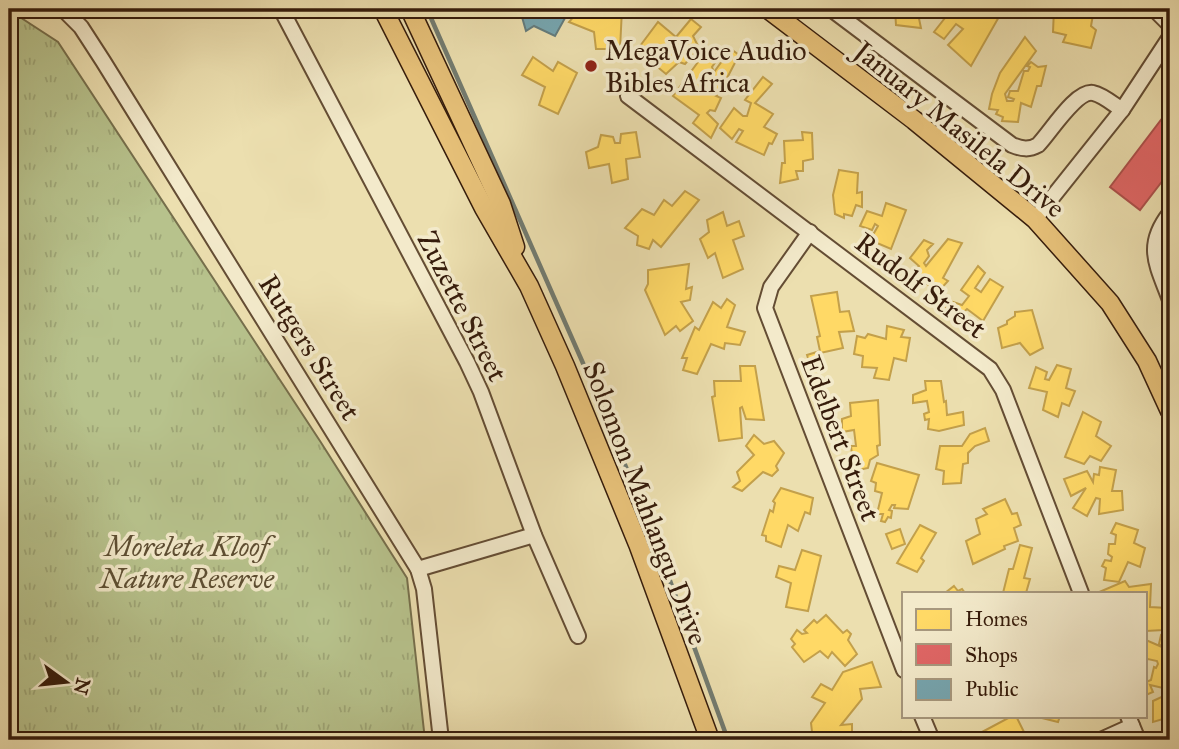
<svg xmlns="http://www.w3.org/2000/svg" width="1179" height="749" viewBox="0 0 1179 749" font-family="'IM FELL Great Primer',serif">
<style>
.park{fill:url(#park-tufts);stroke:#766f4c;stroke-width:2}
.homes{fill:#ffd966;stroke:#c3a04b;stroke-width:2}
.shops{fill:#e06666;stroke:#ad504b;stroke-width:2}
.public{fill:#76a5af;stroke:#637c7e;stroke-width:2}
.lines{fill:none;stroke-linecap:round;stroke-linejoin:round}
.stream{stroke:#727b70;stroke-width:4.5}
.minor-casing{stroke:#644d34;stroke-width:18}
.major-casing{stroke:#361c0b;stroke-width:21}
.minor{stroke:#f3eacb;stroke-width:14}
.major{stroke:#e6c078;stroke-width:18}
.poi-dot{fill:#8f2418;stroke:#f3eacb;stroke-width:2.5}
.labels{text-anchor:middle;stroke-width:7;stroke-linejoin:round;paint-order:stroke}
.poi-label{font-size:28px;fill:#361c0b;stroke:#f3eacb;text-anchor:start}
.street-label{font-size:28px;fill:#361c0b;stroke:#f3eacb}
.park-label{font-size:28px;font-style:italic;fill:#5d4e32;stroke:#f3eacb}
</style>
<defs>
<pattern id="park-tufts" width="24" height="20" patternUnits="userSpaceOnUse" patternTransform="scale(1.75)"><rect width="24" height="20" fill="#b7c28c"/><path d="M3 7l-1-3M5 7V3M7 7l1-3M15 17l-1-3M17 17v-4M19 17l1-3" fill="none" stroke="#9ea677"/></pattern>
</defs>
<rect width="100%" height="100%" fill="#ecdfaf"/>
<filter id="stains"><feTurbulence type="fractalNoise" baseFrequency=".00286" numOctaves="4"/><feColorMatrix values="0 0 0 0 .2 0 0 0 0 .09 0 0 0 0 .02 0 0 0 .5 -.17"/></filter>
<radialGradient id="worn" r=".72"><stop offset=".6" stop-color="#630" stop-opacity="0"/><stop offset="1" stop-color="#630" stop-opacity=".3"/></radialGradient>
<!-- park -->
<path class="park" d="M9 10 58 42 320 441 407 578 425 740H9Z"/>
<!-- homes -->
<g class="homes">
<path d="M580 9H622L620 49H596L594 32 569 22Z"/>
<path d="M895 9H917L921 28 896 25Z"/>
<path d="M952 9H966L975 16 980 9H992L1000 15 971 66 948 45 963 29 956 24 944 39 934 32Z"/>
<path d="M1054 9H1094L1091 26 1096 30 1091 48 1063 42 1066 35 1053 32Z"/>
<path d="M691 19 701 27 693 36 699 48 685 64 679 62 666 74 637 50 658 22 676 37Z"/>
<path d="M1025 37 1036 51 1005 94 1007 101H1013L1014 99 1008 97 1010 91H1018L1024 71H1028L1030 67 1027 66 1031 62 1038 67 1046 66 1041 86H1037L1031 107 1021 103 1018 122 1002 121 1003 117 996 114 998 110 989 109 992 94 1000 73Z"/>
<path d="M731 49 739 55 725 82 729 87 725 93 722 90 716 96 721 98 715 111 710 110 707 113 718 124 711 138 693 123 699 115 673 96 701 58 706 60 711 55 717 60 712 67 714 72Z"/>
<path d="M533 57 553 71 558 62 577 73 558 114 539 105 545 87 522 75Z"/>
<path d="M763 77 772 84 755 103 773 114 764 127 777 134 772 144 769 143 764 155 736 142 743 131 739 129 732 139 720 128 734 108 743 116H747L751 103 745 100Z"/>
<path d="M636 132 640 157 626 159 628 179 612 183 609 164 589 168 586 152 598 147 601 135 613 137 615 143H620L621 134Z"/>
<path d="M802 132 812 133 813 159 803 161V171H796L798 179 780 183 782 163H785L784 141 803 140Z"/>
<path d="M839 170 858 173 857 193 862 192V207L856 205 852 216 844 214V218L835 214 833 195Z"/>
<path d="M685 191 699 200 661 247 653 240 649 249 637 245 638 236 625 228 642 209 654 215 664 200 672 206Z"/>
<path d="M886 203 906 210 891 249 870 240 878 226 875 224 872 230 860 226 867 211 882 216Z"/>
<path d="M723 212 727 226 739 221 744 236 733 240 743 269 723 278 715 253 708 258 700 239 709 232 707 220Z"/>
<path d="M948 239 962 243 943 278 948 281 938 292 923 281 919 284 909 278 919 266 910 258 924 240 933 244 927 250 929 256 924 263 926 266Z"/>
<path d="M689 264 686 289 692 287 690 300 681 302 693 321 680 331 676 326 665 335 645 290 648 284V270Z"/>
<path d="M978 266 985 273 975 288 981 292 990 279 1003 287 983 321 967 309 957 318 943 312 950 301 962 305 969 296 961 290Z"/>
<path d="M837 292 840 312 849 311 854 331 839 332 843 348 820 353 824 366 811 368 807 355 820 351 817 337 820 336 811 296Z"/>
<path d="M727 299 735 305 727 327 745 332 740 345 725 343 724 349 711 344 697 374 683 370 687 358H682L695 327 699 330 713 302 721 308Z"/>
<path d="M1032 310 1043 348 1030 355 1020 343 1002 348 998 328 1007 324V321L1015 316V312Z"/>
<path d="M887 326 904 330 901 337 910 338 906 361 894 358 889 380 874 378 877 368 862 367 863 356 854 354 857 336 865 338 868 334 886 339Z"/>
<path d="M1057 365 1071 369 1066 388 1075 391 1069 406 1062 403 1058 417 1043 410 1047 392 1029 388 1036 367 1047 372 1045 379 1049 380Z"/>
<path d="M740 366H755L764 420 746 419 742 407 740 408 742 438 719 441 712 397 715 396 714 381H741Z"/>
<path d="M925 381H941L944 402 946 401 947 415 963 412 964 425 939 431 928 429 929 419 925 420 924 414 929 412 927 401 913 403V395L926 390Z"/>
<path d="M878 400 880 445 877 446 878 455 870 460 868 468 854 471 851 446H856L854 430 842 432V419L851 416 850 403Z"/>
<path d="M1083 412 1101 422 1096 436 1111 446 1101 461 1090 456 1084 464 1065 457Z"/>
<path d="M985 428 989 441 975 446 968 453V463L963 464 961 483 943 484 944 471 936 469 940 446H962L970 434Z"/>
<path d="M754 435 764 444 774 441 784 453 776 466 778 470 772 476 763 472 742 491 733 487 740 481 737 472 754 455 746 446Z"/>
<path d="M877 463 919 475 908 509 894 508 895 505H892L889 510 892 511 891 518 888 517 885 522 881 521 883 514H877L882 493 875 491 876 483 871 481Z"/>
<path d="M1100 467 1116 470 1112 491H1122L1123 510 1099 514 1100 499 1096 498 1087 516 1073 508 1086 488 1071 496 1064 479 1087 471 1093 482 1094 474 1099 475Z"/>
<path d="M781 488 813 498 810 514 805 512 798 531 788 525 781 547 766 541V536L762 535 770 510 773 512 775 503 773 501Z"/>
<path d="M1005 499 1012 514 1017 513 1021 525 1014 528 1018 541 1004 546 1005 549 973 564 966 541 980 534 976 519 987 514 983 509Z"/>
<path d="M1116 523 1138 530 1134 543 1145 548 1140 567 1128 562 1119 582 1104 580 1106 568 1102 566 1105 560 1111 561 1112 557 1108 554 1109 544H1115L1116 535 1111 533Z"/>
<path d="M920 525 936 533 921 558 924 561 917 572 897 563Z"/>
<path d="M900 529 905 544 892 549 886 534Z"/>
<path d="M1020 545 1032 548 1024 578 1030 579 1026 593H1003L1009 569H1013Z"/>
<path d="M802 550 821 556 808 611 786 607 791 583 776 577 779 566 795 570Z"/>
<path d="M1125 581 1129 587 1151 584 1150 607 1167 608 1163 630 1146 631V593H1097Z"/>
<path d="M954 586 958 591 962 589 965 593H945Z"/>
<path d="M826 615 843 633 847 630 851 634 848 640 857 654 845 666 832 652 828 658 820 651 804 662 792 647 795 644 791 639 797 630 802 634 807 633 804 630 814 620 817 623Z"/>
<path d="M1164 633 1170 634V685L1163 684V688L1150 685 1153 692 1146 695V682L1151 680 1154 667 1156 668 1158 664 1157 661 1148 659 1146 661V640L1162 647 1159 644 1161 635 1164 636Z"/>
<path d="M872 662 881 687 860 689 862 699 841 725 852 724V739L813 740 811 723 825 703 812 697 821 684 832 690 843 672Z"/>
<path d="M1170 693V717L1153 722V701Z"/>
<path d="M1012 716H1016L1028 740H967Z"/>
<path d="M1034 716H1060L1058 722Z"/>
<path d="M900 732 897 740H872Z"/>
</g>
<!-- shops -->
<path class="shops" d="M1170 108V171L1140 210 1110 187Z"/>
<!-- public -->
<path class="public" d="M512 9H570L555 36 534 26 526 31 520 10 512 13Z"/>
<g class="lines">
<!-- stream -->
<g class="stream">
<path d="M427 9 586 370 649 523 728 740"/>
<path d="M9 735 11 740"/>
</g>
<defs>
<g id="minor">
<path d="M63 9 81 27 103 61 418 569 424 589 441 740"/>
<path d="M281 9 467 362 481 392 534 535 578 636"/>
<path d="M831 9 1012 145C1022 149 1029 150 1038 145 1050 133 1076 90 1093 93 1103 95 1113 104 1122 110"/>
<path d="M1154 9 1170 25"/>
<path d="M628 96 990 369 1003 390 1081 593"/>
<path d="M1170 213C1144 246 1157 265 1170 300"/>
<path d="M1035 219 1122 110 1170 37"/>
<path d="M810 232 771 287 765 308 904 670"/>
<path d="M418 569 534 535"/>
<path d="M922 716 932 740"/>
<path d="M1128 716 1138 740"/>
<path d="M1101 740 1132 726"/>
</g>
<g id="major">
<path d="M383 9 484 208 529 286 565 366 638 544 710 740"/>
<path d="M410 9 501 204 515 247"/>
<path d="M768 9 914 120 1035 219 1110 303 1147 361 1170 411"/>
</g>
</defs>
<!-- minor casing -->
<use href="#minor" class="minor-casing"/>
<!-- major casing -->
<use href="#major" class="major-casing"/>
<!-- minor -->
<use href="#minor" class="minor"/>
<!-- major -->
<use href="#major" class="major"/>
</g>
<!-- markers -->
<circle class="poi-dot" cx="591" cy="66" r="7"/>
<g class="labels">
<!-- poi labels -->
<g class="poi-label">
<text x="605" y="60">MegaVoice Audio<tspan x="605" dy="32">Bibles Africa</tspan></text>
</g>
<!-- street labels -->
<g class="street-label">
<text transform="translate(960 129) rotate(39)" y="10">January Masilela Drive</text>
<text transform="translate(921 285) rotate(37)" y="10">Rudolf Street</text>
<text transform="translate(463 306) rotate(63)" y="10">Zuzette Street</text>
<text transform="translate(310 347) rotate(58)" y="10">Rutgers Street</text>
<text transform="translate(841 438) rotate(69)" y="10">Edelbert Street</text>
<text transform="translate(646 503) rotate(69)" y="10">Solomon Mahlangu Drive</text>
</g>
<!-- park labels -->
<g class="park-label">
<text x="187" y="556">Moreleta Kloof<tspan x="187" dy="32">Nature Reserve</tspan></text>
</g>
</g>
<!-- margin -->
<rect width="1179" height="749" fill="none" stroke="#ecdfaf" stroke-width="35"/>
<rect x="10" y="10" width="1158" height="728" fill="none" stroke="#361c0b" stroke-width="3.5"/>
<rect x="18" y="18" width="1144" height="714" fill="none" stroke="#361c0b" stroke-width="2"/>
<!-- legend -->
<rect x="902" y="592" width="245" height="126" fill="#f3eacb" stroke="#a7987e" stroke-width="2"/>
<rect x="916" y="609" width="35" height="21" fill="#ffd966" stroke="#a7987e" stroke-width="2"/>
<text x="965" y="626" font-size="21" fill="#361c0b">Homes</text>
<rect x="916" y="644" width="35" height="21" fill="#e06666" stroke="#a7987e" stroke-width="2"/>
<text x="965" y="662" font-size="21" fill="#361c0b">Shops</text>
<rect x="916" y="679" width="35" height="21" fill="#76a5af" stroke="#a7987e" stroke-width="2"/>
<text x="965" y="696" font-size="21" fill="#361c0b">Public</text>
<!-- north arrow -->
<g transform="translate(66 682) rotate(105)" stroke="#f3eacb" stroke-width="5" paint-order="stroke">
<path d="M0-5L12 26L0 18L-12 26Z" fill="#361c0b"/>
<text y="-10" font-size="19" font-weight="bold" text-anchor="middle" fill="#361c0b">N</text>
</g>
<rect width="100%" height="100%" filter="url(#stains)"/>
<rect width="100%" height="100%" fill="url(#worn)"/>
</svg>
